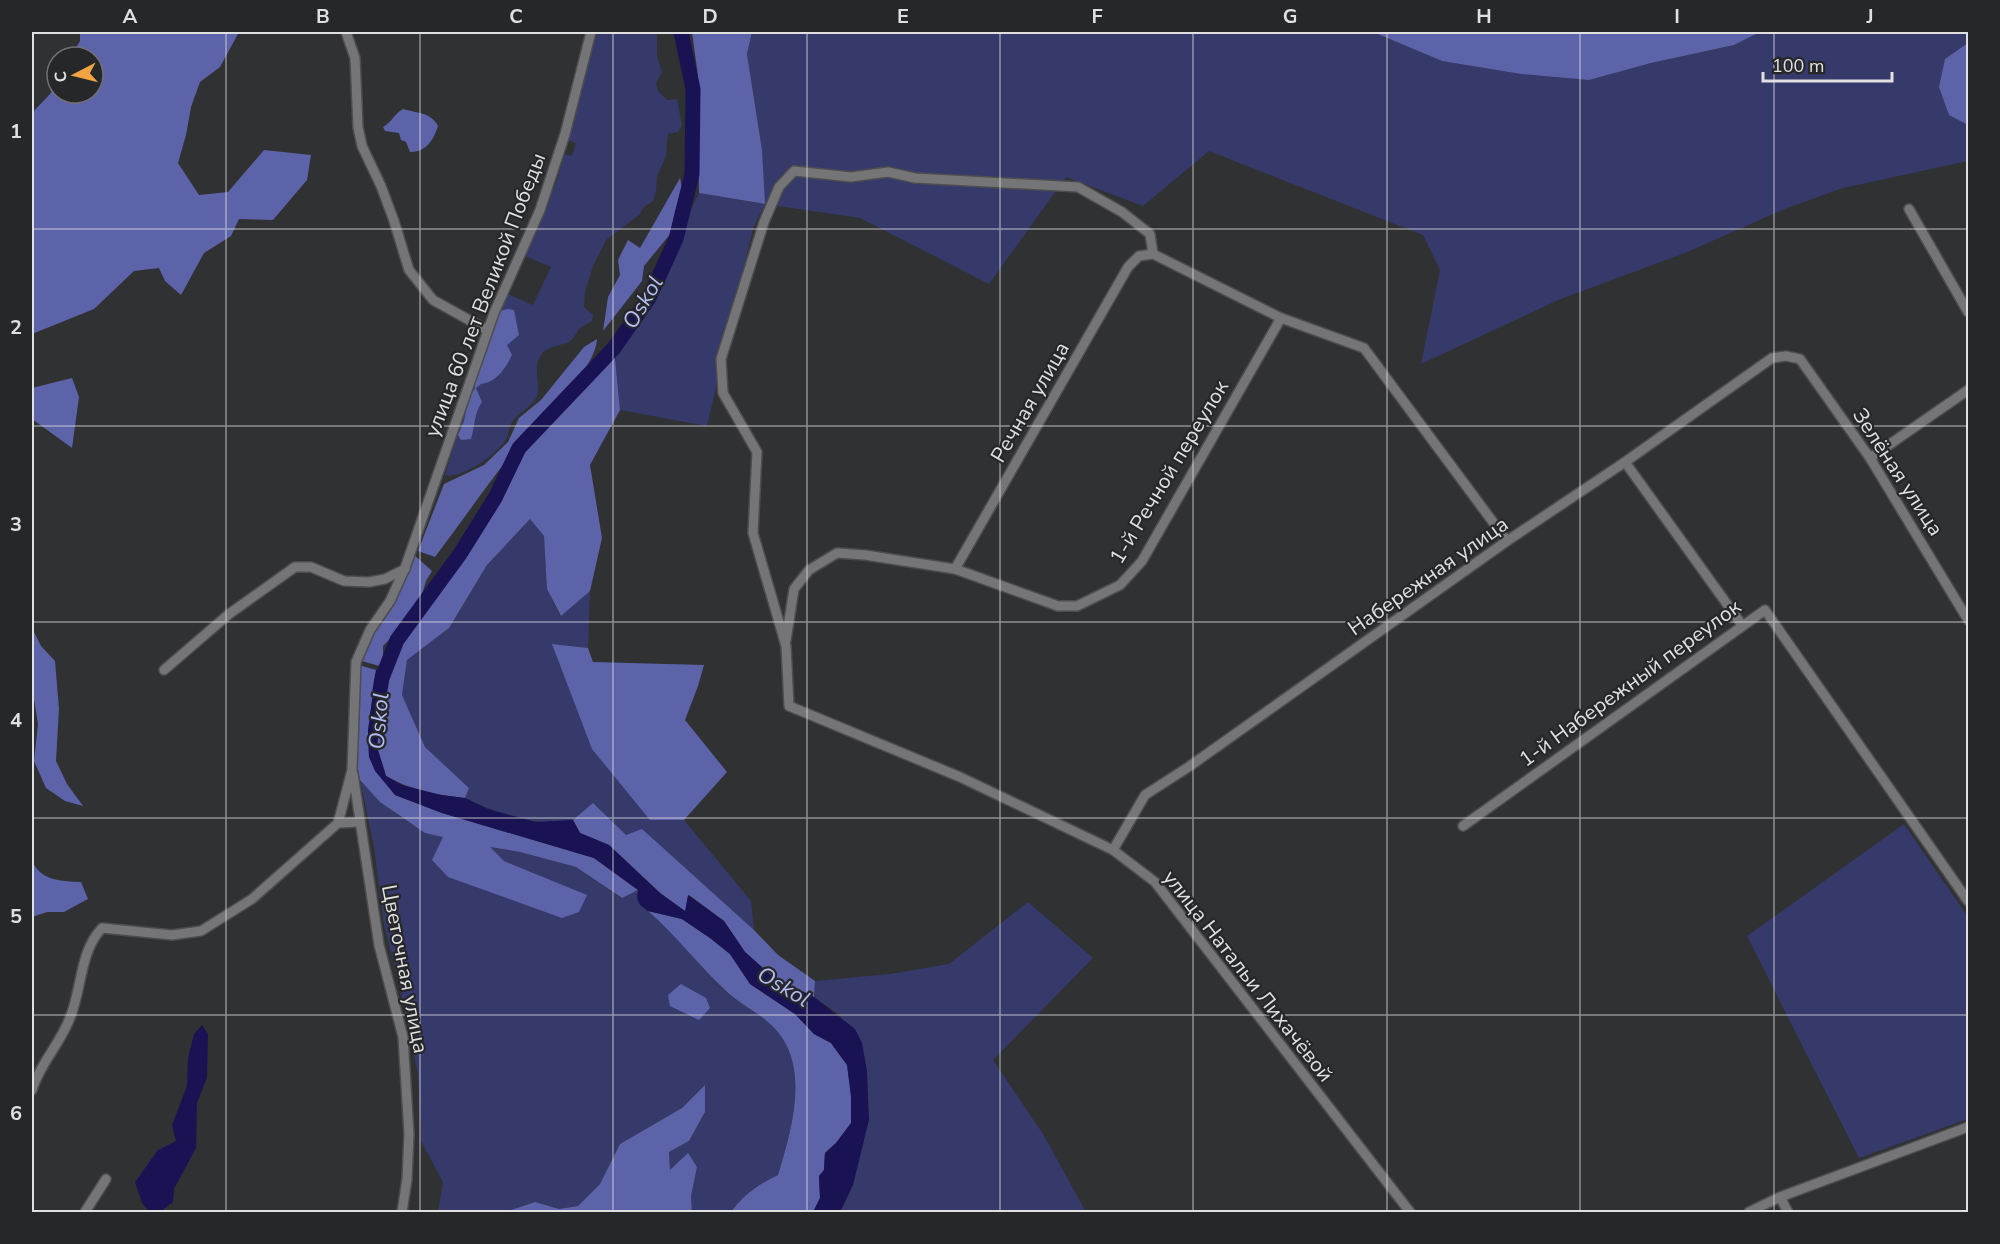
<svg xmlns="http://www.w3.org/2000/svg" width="2000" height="1244" viewBox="0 0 2000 1244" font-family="'Nunito Sans',sans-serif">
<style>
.green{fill:#363a6a}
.forest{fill:#5d63a9}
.water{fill:#191353}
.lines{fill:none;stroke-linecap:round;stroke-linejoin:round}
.river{stroke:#191353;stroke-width:15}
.street-casing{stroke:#4c4d4e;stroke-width:12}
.street{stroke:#757578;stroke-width:9}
.grid{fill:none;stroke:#e0e0e1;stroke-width:1.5;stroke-opacity:0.55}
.labels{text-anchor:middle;stroke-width:4.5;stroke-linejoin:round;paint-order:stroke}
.street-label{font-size:21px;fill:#e0e0e1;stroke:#262729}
.water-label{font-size:22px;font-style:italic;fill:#b4bcf7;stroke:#262729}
.neatline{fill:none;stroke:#e0e0e1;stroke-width:2}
.grid-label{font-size:20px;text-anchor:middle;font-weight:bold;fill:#e0e0e1}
</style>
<rect width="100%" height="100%" fill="#303133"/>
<!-- green -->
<g class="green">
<path d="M596 32H657V56L662 72 656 83 658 91 667 100 677 99 682 126 678 132 668 134 666 156 657 177 656 192 653 201 644 207 639 215 606 240 593 266 585 292 584 307 593 315 592 321C589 323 584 325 580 328 576 332 575 338 569 342 560 346 547 346 541 355 532 367 541 383 537 396 533 406 518 413 512 422 509 427 509 434 506 439 498 454 462 479 445 475L471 389 506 293 533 305 551 267 525 256 557 180 564 154 572 156 576 143 567 140Z"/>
<path d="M752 32H1373L1442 61 1521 74 1589 80 1651 63 1734 45 1760 32H1968V161L1843 188 1787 208 1685 253 1558 300 1421 364 1440 270 1423 235 1209 151 1143 206 1066 177 989 284 860 218 765 204 753 228 707 426 620 410 614 348 649 298 699 193 764 204 762 150 747 54Z"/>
<path d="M530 518 544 536 547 589 560 616 590 591 588 648 553 644 650 820H684L751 901 754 930 642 830 626 836 593 803C587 808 579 818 571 820 539 829 493 812 465 798L469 788 425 747 402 695 407 660 449 628 487 565Z"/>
<path d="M360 780C383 805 410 829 443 837L586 895 504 861 489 847 520 852 576 867 621 898 638 890 640 905C673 928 695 963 724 990 738 1003 756 1011 769 1023 813 1061 792 1128 778 1175 760 1183 742 1196 731 1212H692L691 1196 697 1167 670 1171 669 1152 689 1141 705 1113 704 1086 682 1108 620 1144 600 1184 578 1206 559 1209 535 1202 505 1212 475 1211 472 1212H438L443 1182 421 1141 418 1074 398 978 384 925 374 847Z"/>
<path d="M1904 824 1968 917V1119L1859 1158 1747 936Z"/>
<path d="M1028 902 1093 958 993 1060 1043 1134 1086 1212H840L853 1185 841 1016 814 997 815 981 890 974 949 964Z"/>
</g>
<!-- forest -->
<g class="forest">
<path d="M80 32H239L220 67 200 82 191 107 186 135 178 163 199 195 228 192 264 150 311 155 307 180 273 220 239 219 231 236 204 253 181 295 165 281 159 268 134 271 94 309 32 334V113L50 94 57 82V93H93V57H71L80 41Z"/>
<path d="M692 32H752L747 54 762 150 765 204 699 193 698 76Z"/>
<path d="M1373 32H1760L1734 45 1651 63 1589 80 1521 74 1442 61Z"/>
<path d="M1968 43V125L1949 115 1939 87 1945 59Z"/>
<path d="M403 109C416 113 431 112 438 126 433 141 426 152 410 152L406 142 401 140 399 133 385 131 383 127C392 122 394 114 403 109Z"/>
<path d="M680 178 683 194 675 211 671 233 644 266 642 281 603 331 608 297 620 275 618 260 628 240 640 248Z"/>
<path d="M508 309 514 310 519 335 507 345 512 355C506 368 496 383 481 384L476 388 482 402C474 413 475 426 471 439L461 440 458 435 464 421 470 392 475 389C473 371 484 363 487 348 489 335 494 323 499 311Z"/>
<path d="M597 339C595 372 539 420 518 446 489 482 463 520 435 557L418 551 444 484 484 465 508 442 519 418 541 400 584 347Z"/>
<path d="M614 348 620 410 590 465 602 538 590 591 561 616 547 589 544 536 530 519 487 565 449 628 407 660 402 695 425 747 469 788 465 798C437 795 410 790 386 776L377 747 382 699 391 674 397 640 460 554 495 498 519 448Z"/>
<path d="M72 378 79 397 72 448 32 419V388Z"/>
<path d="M414 555 432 571 426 581 417 611 383 646V667L358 660 386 606 394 584Z"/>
<path d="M32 628 41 646 55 661 59 709 56 761 67 784 83 806 65 801 46 788 34 761 38 724 32 686Z"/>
<path d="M552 644 588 648 593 662 704 665 698 686 685 720 727 772 684 820H650L592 749Z"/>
<path d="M359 665 376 670 368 731 369 757 395 795 442 813 594 858 638 890 622 898 576 867 520 852 490 847 504 861 587 895 579 912 562 918 448 877 432 860 443 837 425 833 380 802 360 780 353 744Z"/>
<path d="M593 803 626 835 642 829 754 930 778 955 815 981 814 997 773 977 745 952 724 921 689 895 686 912 660 893 609 845 580 833 573 820Z"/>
<path d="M32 861C41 881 61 881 81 882L88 899 64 912H47L32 917Z"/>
<path d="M648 911 682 919 710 938 730 954 750 984 795 1014 814 1034 831 1043 847 1065 851 1096V1123L836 1143 825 1153 824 1170 819 1176 820 1198 813 1212H731C742 1196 760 1183 778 1175 792 1128 813 1061 769 1023 756 1011 738 1003 725 990 698 965 676 935 648 911Z"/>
<path d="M681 984 706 998 710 1008 699 1020 670 1006 668 995Z"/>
<path d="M705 1085V1112L689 1141 669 1152 670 1170 688 1153 697 1167 691 1196 692 1212H505L535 1202 559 1209 578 1206 600 1184 620 1144 682 1108Z"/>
</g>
<!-- water -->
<g class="water">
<path d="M376 670 391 674 382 699 377 747 386 776 402 785 441 795 465 798 488 809 536 822 573 820 580 833 609 845 660 893 685 911 688 895 724 921 745 952 773 977 814 997 855 1029 862 1043 867 1071 869 1120 853 1185 840 1212H813L820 1198 819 1176 824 1170 825 1153 836 1143 851 1123V1096L847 1065 831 1043 814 1034 795 1014 750 984 730 954 710 938 682 919 648 911 640 905 637 898 638 890 594 858 442 813 395 795 375 771 369 757 368 731Z"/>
<path d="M202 1025 208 1034 207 1077 197 1103 196 1148 174 1189 173 1202 161 1211H149L142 1203 135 1182 158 1150 176 1141 172 1125 187 1086 188 1058 194 1034Z"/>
</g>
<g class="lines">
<!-- river -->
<path class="river" d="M380 690 382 678 397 640 460 554 495 498 519 448 614 348 649 298 676 239 692 174 693 89 681 32"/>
<defs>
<g id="street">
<path d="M346 32 355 58 358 127 362 146 381 186 394 221 409 270 433 300 487 330"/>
<path d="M1909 209 1968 312"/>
<path d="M1153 254 1150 234 1122 212 1078 187 915 178 888 172 851 177 794 171 779 187 764 222 721 359 723 393 757 452 753 533 786 646 789 706 960 777 1113 850 1155 882 1410 1212"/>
<path d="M1870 458 1968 390"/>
<path d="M1625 462 1742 625"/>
<path d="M955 569 1128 267 1139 256 1153 254 1281 318 1364 348 1507 541"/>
<path d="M786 640 794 589 809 570 837 553 865 555 955 569 1058 606H1077L1120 585 1142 561 1281 318"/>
<path d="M164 670 229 614 295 567H311L344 581 369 582 385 579 405 569"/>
<path d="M353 774 379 945 403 1037 409 1134 407 1179 402 1212"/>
<path d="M338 823 360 822"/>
<path d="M1463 826 1765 610 1968 901"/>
<path d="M1113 850 1145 795 1190 766 1507 541 1625 462 1772 358 1786 356 1800 359 1870 458 1968 620"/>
<path d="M32 1090C40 1063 62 1042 71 1015 82 987 80 951 102 928L172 935 201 931 252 899 338 823 352 770 356 662 370 630 390 601 405 568 494 313 540 210 565 134 591 32"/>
<path d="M1780 1197 1788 1212"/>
<path d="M85 1212 106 1179"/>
<path d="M1749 1212 1780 1197 1968 1127"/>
</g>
</defs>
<!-- street casing -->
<use href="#street" class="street-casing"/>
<!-- street -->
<use href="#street" class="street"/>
</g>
<!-- grid -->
<path class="grid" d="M226 32V1212M420 32V1212M613 32V1212M807 32V1212M1000 32V1212M1193 32V1212M1387 32V1212M1580 32V1212M1774 32V1212M32 229H1968M32 426H1968M32 622H1968M32 818H1968M32 1015H1968"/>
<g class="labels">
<!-- street labels -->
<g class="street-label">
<text transform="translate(485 295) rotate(-69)" y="7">улица 60 лет Великой Победы</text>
<text transform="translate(1030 402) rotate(-60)" y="7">Речная улица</text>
<text transform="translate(1169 472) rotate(-59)" y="7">1-й Речной переулок</text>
<text transform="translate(1898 472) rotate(57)" y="7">Зелёная улица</text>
<text transform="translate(1428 576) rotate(-35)" y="7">Набережная улица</text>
<text transform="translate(1630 683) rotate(-36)" y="7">1-й Набережный переулок</text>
<text transform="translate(405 969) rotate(79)" y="7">Цветочная улица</text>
<text transform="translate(1248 976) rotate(52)" y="7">улица Натальи Лихачёвой</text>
</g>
<!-- water labels -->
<g class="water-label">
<text transform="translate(642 302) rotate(-59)" y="8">Oskol</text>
<text transform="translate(378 721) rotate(-85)" y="8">Oskol</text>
<text transform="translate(784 986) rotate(31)" y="8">Oskol</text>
</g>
</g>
<!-- border -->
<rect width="2000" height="1244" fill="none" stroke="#262729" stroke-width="66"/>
<!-- north arrow -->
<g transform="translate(75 75) rotate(263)"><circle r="28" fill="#262729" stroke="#707173" stroke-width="1.5"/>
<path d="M0-4.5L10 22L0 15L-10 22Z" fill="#f3a442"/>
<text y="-9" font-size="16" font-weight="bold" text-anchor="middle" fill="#e0e0e1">С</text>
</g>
<!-- scale -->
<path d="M1763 72v9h129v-9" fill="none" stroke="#e0e0e1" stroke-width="3"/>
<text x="1772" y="72" font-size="18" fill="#e0e0e1" stroke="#262729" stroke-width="4.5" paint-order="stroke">100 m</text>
<rect x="33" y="33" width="1934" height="1178" class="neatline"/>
<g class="grid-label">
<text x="130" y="23">A</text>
<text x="323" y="23">B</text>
<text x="516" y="23">C</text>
<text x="710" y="23">D</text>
<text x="903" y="23">E</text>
<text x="1097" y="23">F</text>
<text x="1290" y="23">G</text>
<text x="1484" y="23">H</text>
<text x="1677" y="23">I</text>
<text x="1870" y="23">J</text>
<text x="16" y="138">1</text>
<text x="16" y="334">2</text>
<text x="16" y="531">3</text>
<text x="16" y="727">4</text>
<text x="16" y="923">5</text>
<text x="16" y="1120">6</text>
</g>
</svg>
